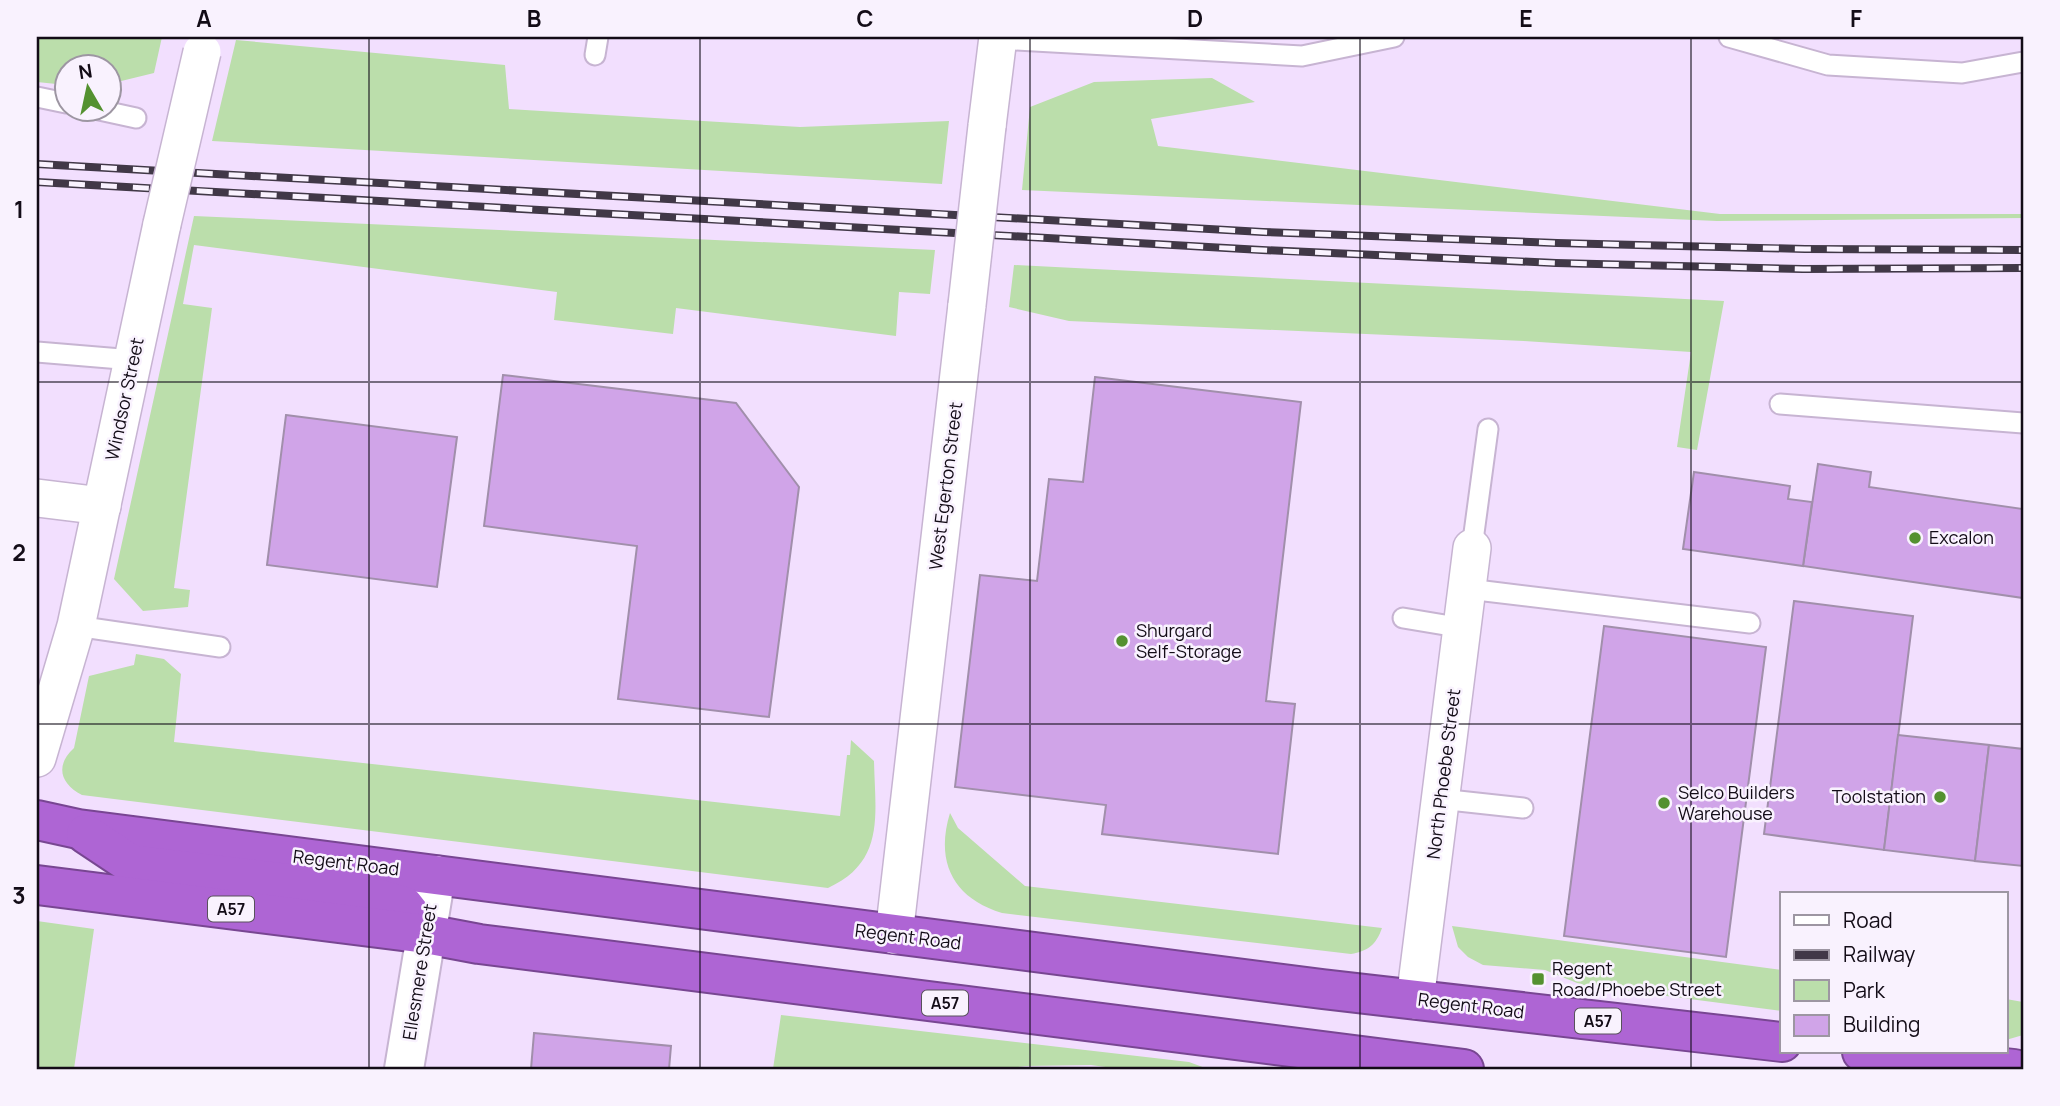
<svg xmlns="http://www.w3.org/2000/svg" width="2060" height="1106" viewBox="0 0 2060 1106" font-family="Manrope,sans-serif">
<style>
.green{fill:#bbdeab}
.building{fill:#d0a4e8;stroke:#a18fab;stroke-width:2}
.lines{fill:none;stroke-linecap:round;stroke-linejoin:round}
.lane-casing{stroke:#c7b4d2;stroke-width:23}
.street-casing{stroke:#c7b4d2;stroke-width:40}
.secondary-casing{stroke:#c7b4d2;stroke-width:42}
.highway-casing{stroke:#784692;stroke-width:42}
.lane{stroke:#fff;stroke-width:19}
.street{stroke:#fff;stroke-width:37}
.secondary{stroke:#fff;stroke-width:38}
.highway{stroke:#ae65d4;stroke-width:38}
.rail-casing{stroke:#413847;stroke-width:8}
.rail{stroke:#f9f2fe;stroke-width:5;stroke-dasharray:16;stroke-linecap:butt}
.street-bridge-casing{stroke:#c7b4d2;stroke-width:40;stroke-linecap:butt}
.street-bridge{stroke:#fff;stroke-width:37}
.grid{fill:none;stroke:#130c17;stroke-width:2;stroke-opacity:0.55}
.poi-dot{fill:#549130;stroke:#f9f2fe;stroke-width:2.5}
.labels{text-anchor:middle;stroke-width:5;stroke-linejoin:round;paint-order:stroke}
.shield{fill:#f9f2fe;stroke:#58515c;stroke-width:2}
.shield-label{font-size:16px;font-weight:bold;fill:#130c17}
.street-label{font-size:18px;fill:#130c17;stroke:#f9f2fe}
.poi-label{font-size:18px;fill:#130c17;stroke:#f9f2fe;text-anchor:start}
.neatline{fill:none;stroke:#130c17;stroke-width:2.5}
.grid-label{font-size:23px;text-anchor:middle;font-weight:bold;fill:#130c17}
</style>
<rect width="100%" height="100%" fill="#f2dffe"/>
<!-- green -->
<g class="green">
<path d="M37 37H162L154 73 109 84 108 66H66V85L37 82Z"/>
<path d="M236 40 505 65 509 109 800 127 949 121 942 184 212 141Z"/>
<path d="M1212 78 1255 102 1151 119 1158 146 1720 214H2023V218L1717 221 1022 190 1030 107 1094 82Z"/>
<path d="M194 216 935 250 930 294 899 292 896 336 676 308 673 334 554 320 557 292 194 245 183 304 212 308 174 588 190 590 188 607 143 611 114 579Z"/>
<path d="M1014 265 1724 301 1697 450 1677 447 1691 352 1524 341 1069 321 1009 307Z"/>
<path d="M136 654 164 659 181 674 174 742 840 816 847 755H850L851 740 874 761C875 813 886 862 828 888L82 795C60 784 55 765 74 748L89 676 134 665Z"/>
<path d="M950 813 958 828 1025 886 1382 928C1376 945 1368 951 1351 954L1002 913C953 898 935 862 950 813Z"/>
<path d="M37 921 94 929 74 1069H37Z"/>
<path d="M1452 926 1782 970V1011L1582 985 1545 970 1483 965 1468 957 1458 947Z"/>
<path d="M2006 999 2023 1002V1035L2006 1040Z"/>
<path d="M781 1015 1189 1062 1208 1069H1120L1091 1065 1026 1066 1003 1069H773Z"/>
</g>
<!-- building -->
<g class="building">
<path d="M503 375 736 403 799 487 769 717 618 699 637 546 484 526Z"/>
<path d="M1095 377 1301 402 1266 701 1295 704 1278 854 1102 834 1106 805 955 787 980 575 1037 581 1049 479 1083 482Z"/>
<path d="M286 415 457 437 437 587 267 565Z"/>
<path d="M1818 464 1871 472 1869 487 2023 509V598L1803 566Z"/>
<path d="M1694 472 1790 486 1788 499 1812 502 1803 566 1683 549Z"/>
<path d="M1794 601 1913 616 1884 850 1764 834Z"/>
<path d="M1604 626 1766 647 1726 957 1564 936Z"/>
<path d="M1898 735 1989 745 1975 861 1884 850Z"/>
<path d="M1989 745 2023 749V866L1975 861Z"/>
<path d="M534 1033 671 1046 669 1069H531Z"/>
</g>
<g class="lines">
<defs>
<g id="lane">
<path d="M1729 37 1828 65 1962 73 2023 62"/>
<path d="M997 39 1302 56 1394 37"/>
<path d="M595 55 598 37"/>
<path d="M37 97 66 103"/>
<path d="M90 108 136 118"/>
<path d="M37 352 133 360"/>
<path d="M1780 404 2023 423"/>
<path d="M1472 548 1488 429"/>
<path d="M1468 589 1750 623"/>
<path d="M1403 618 1463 628"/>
<path d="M76 626 220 647"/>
<path d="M1440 799 1523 808"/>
</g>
<g id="street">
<path d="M987 126 998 37"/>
<path d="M37 498 102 506"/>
<path d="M37 758 76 626 162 224"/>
<path d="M894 935 967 305"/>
<path d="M1415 1000 1472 548"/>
</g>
<path id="secondary" d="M404 1069 436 875"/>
<g id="highway">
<path d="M37 820 78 829 1322 989 1782 1042"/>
<path d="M86 834 131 864 354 891 404 906 426 934"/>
<path d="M37 885 426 934 479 944 1464 1069"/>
<path d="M1862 1052 2014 1069"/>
</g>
</defs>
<!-- lane casing -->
<use href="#lane" class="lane-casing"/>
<!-- street casing -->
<use href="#street" class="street-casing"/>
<!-- secondary casing -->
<use href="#secondary" class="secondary-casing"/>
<!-- highway casing -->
<use href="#highway" class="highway-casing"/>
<!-- lane -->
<use href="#lane" class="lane"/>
<!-- street -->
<use href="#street" class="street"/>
<!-- secondary -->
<use href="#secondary" class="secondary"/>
<!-- highway -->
<use href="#highway" class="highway"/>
<defs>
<g id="rail">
<path d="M37 164 1263 232 1557 243 1805 249 2023 250"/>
<path d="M37 182 1262 250 1556 263 1803 269 2023 268"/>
</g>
</defs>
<!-- rail casing -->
<use href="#rail" class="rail-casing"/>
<!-- rail -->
<use href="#rail" class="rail"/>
<defs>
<g id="street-bridge">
<path d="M162 224 202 52"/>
<path d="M967 305 987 126"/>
</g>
</defs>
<!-- street-bridge casing -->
<use href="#street-bridge" class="street-bridge-casing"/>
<!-- street-bridge -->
<use href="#street-bridge" class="street-bridge"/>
</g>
<!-- grid -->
<path class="grid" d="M369 37V1069M700 37V1069M1030 37V1069M1360 37V1069M1691 37V1069M37 382H2023M37 724H2023"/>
<!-- markers -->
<g class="poi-dot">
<circle cx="1915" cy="538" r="7"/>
<circle cx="1122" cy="641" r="7"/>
<circle cx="1940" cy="797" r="7"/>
<circle cx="1664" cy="803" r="7"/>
<rect x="1531" y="972" width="14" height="14" rx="3.5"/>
</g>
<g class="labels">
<!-- shield labels -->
<g class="shield">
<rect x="208" y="896.5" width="46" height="25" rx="5"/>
<rect x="922" y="990.5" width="46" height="25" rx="5"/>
<rect x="1575" y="1008.5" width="46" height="25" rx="5"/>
</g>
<g class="shield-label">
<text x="231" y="915">A57</text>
<text x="945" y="1009">A57</text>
<text x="1598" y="1027">A57</text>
</g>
<!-- street labels -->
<g class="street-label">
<text transform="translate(125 399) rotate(-78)" y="6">Windsor Street</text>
<text transform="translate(946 486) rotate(-83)" y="6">West Egerton Street</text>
<text transform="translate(1444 774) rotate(-83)" y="6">North Phoebe Street</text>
<text transform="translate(346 863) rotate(7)" y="6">Regent Road</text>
<text transform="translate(908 937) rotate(7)" y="6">Regent Road</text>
<text transform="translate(420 972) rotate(-81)" y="6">Ellesmere Street</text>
<text transform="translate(1471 1006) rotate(7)" y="6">Regent Road</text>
</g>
<!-- poi labels -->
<g class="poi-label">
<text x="1929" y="544">Excalon</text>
<text x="1136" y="637">Shurgard<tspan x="1136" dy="21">Self-Storage</tspan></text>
<text x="1678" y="799">Selco Builders<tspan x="1678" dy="21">Warehouse</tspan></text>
<text x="1926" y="803" text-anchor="end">Toolstation</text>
<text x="1552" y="975">Regent<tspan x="1552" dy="21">Road/Phoebe Street</tspan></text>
</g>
</g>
<!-- border -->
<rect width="2060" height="1106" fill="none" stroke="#f9f2fe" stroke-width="77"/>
<!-- legend -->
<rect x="1780" y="892" width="228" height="161" fill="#f9f2fe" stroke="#9d96a2" stroke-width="2"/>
<rect x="1794" y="915" width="35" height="10" fill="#ffffff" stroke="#9d96a2" stroke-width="2"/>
<text x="1843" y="928" font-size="21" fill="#130c17">Road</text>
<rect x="1794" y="950" width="35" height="10" fill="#413847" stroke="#9d96a2" stroke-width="2"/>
<text x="1843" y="962" font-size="21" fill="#130c17">Railway</text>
<rect x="1794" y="980" width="35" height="21" fill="#bbdeab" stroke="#9d96a2" stroke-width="2"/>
<text x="1843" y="998" font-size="21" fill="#130c17">Park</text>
<rect x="1794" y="1015" width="35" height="21" fill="#d0a4e8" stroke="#9d96a2" stroke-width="2"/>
<text x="1843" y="1032" font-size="21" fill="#130c17">Building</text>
<!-- north arrow -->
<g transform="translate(88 88) rotate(351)"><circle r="33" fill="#f9f2fe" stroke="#9d96a2" stroke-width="2"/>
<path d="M0-5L12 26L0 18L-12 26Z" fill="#549130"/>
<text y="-10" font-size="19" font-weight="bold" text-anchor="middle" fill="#130c17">N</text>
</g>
<rect x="38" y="38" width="1984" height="1030" class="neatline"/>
<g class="grid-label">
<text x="204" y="27">A</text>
<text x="534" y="27">B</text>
<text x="865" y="27">C</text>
<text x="1195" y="27">D</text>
<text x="1526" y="27">E</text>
<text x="1856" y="27">F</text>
<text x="19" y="218">1</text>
<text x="19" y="561">2</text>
<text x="19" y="904">3</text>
</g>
</svg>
